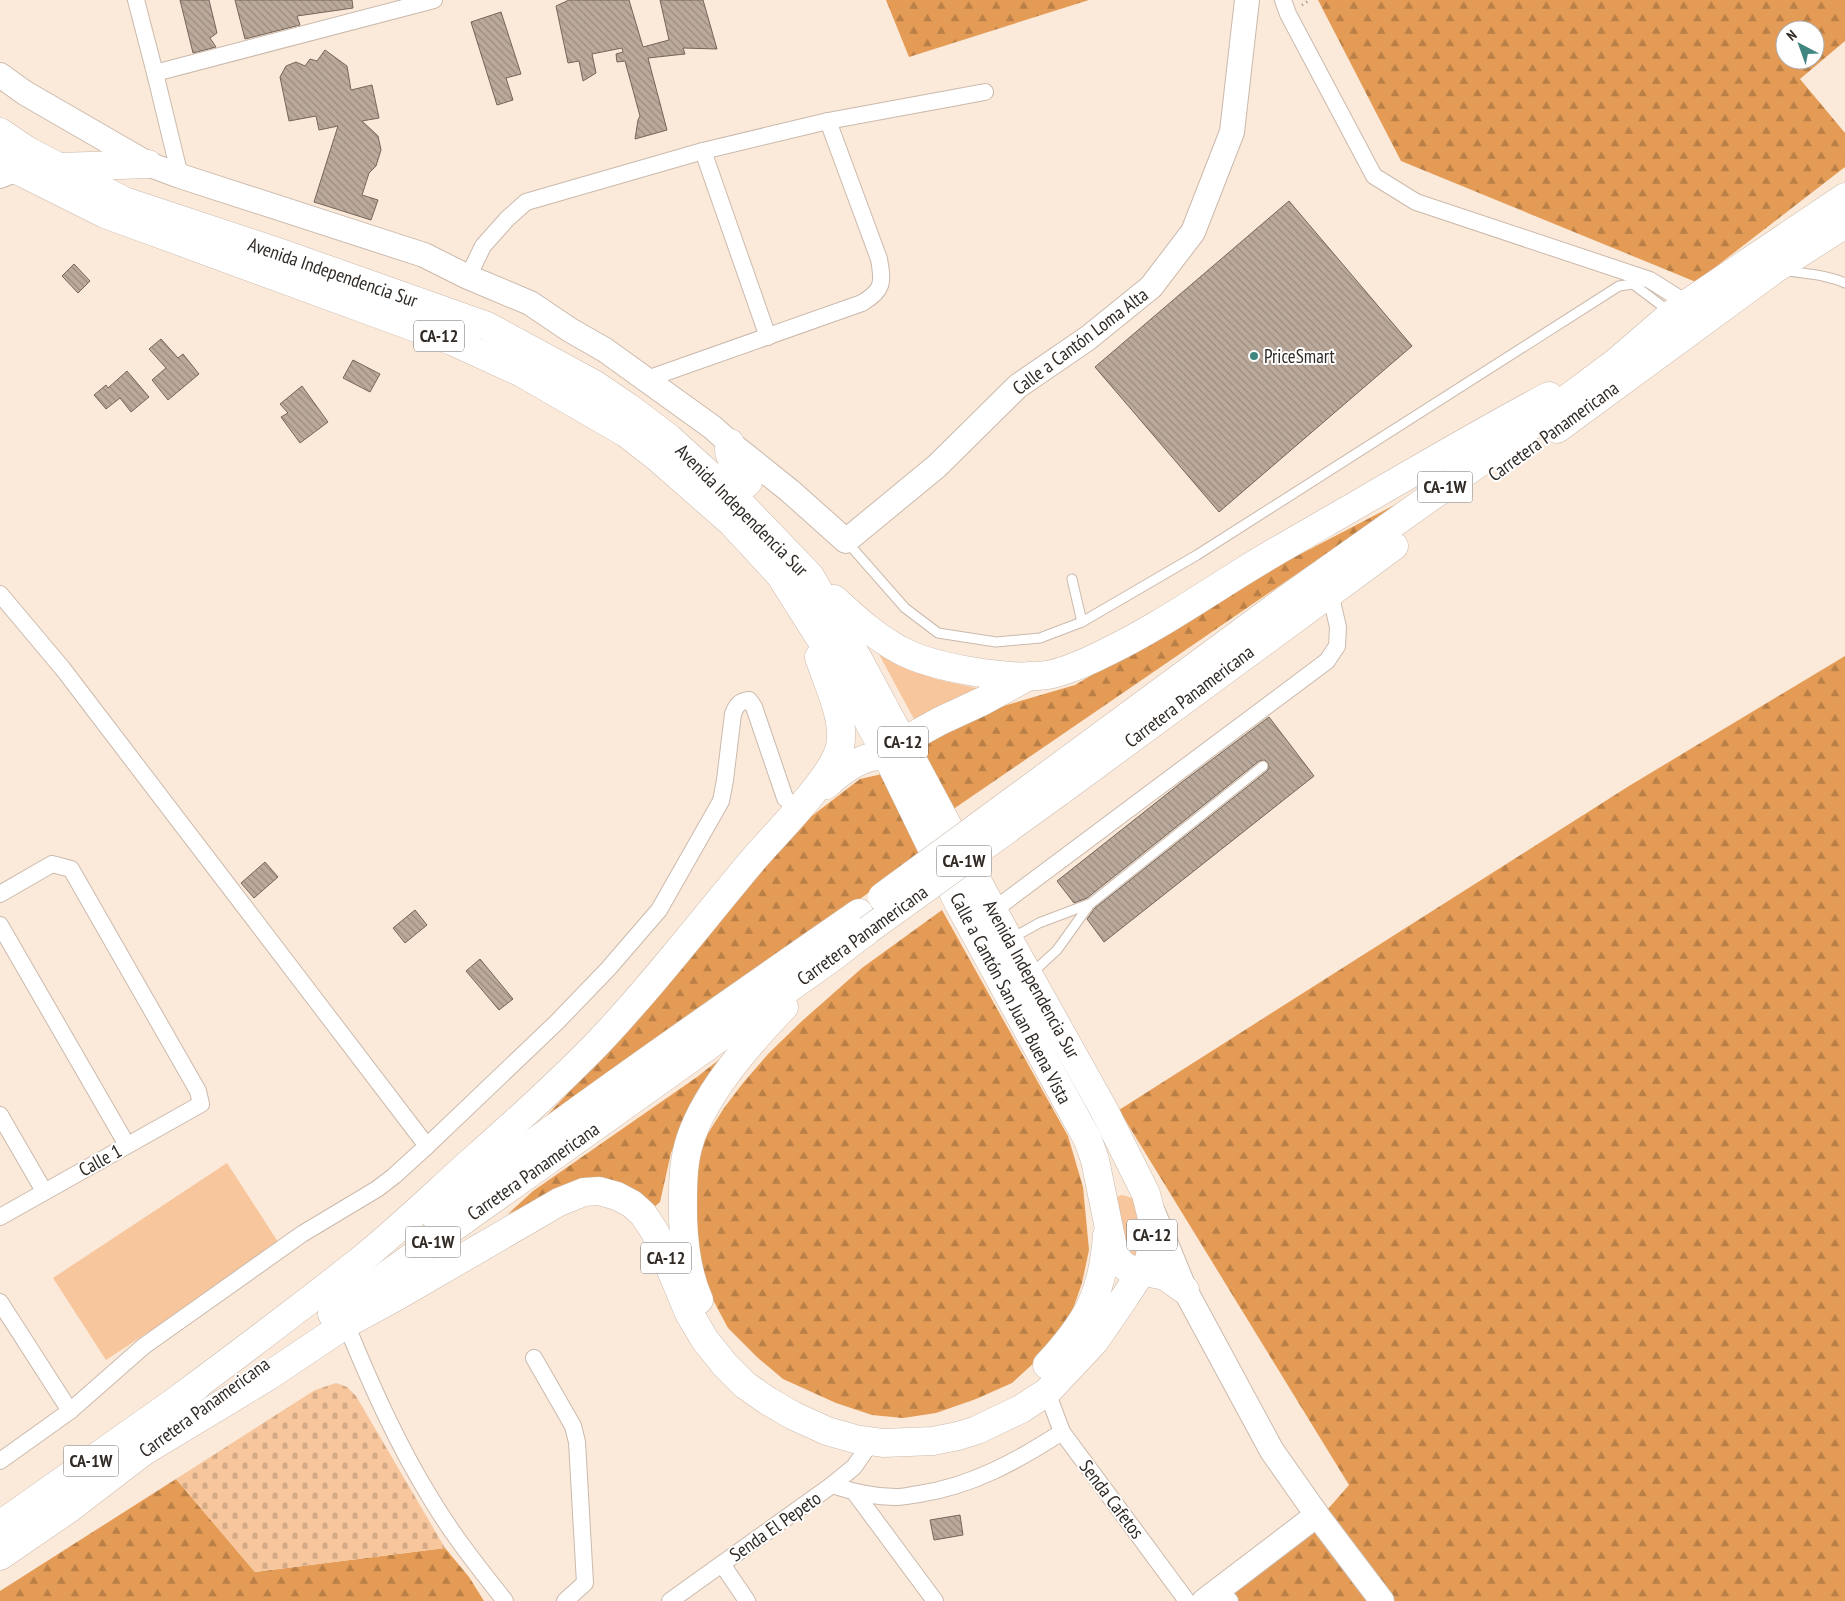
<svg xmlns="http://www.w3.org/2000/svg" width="1845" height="1601" viewBox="0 0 1845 1601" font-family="'PT Sans Narrow',sans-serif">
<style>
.green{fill:#f7c69c}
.forest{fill:url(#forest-firs);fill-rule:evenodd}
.cemetery{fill:url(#cemetery-stones)}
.building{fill:url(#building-back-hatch);stroke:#756659}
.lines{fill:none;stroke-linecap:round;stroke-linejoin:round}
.lane-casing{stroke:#cbbaac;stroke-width:11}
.street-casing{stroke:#cbbaac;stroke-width:18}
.secondary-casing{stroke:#cbbaac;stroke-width:26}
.highway-casing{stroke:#cbbaac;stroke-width:29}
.path{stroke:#95897f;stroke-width:3;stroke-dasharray:1 4;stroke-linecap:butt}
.lane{stroke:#fff;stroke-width:9}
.street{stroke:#fff;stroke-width:16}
.secondary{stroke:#fff;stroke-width:24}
.highway{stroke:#fff;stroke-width:28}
.highway-bridge-casing{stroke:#cbbaac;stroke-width:29;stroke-linecap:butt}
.highway-bridge{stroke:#fff;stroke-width:28}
.poi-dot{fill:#3f8681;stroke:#fff;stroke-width:2}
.labels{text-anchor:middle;stroke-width:4;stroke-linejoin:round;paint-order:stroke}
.shield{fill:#fff;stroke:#6f6a66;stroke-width:1}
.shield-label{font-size:18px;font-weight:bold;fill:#312a25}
.street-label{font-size:19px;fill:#312a25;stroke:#fff}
.poi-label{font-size:19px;fill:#312a25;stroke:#fff;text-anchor:start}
</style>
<defs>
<pattern id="forest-firs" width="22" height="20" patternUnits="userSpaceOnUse" patternTransform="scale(1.25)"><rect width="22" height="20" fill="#e49b55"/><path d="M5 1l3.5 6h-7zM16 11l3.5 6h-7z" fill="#b97f46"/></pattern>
<pattern id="cemetery-stones" width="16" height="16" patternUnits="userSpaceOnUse" patternTransform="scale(1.25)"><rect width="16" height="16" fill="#f7c69c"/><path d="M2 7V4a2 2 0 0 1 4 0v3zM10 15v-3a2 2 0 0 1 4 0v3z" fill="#d4aa86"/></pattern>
<pattern id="building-back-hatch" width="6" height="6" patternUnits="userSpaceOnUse" patternTransform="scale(1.25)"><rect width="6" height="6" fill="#bbaa9c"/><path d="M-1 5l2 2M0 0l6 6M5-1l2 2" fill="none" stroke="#998b7f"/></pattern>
</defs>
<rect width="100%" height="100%" fill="#fbe9da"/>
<!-- green -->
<g class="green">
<path d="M873 643 918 672 936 679 981 689 933 709 915 721Z"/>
<path d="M227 1163 280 1245 106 1360 53 1278Z"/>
<path d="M1121 1195C1129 1196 1137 1199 1141 1207 1144 1213 1138 1249 1137 1259H1129L1115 1198Z"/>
</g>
<!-- forest -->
<g class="forest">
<path d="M886 0H1089L909 57Z"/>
<path d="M1318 0H1845V41L1800 79 1845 133V167L1696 282 1401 161ZM1785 30H1815V60H1785Z"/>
<path d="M1406 499 952 810 917 748 976 714 1075 685 1266 572Z"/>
<path d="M1845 656V1601H1201L1300 1541 1349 1485 1119 1110 1629 786Z"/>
<path d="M882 774 921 854 502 1163 654 1002 771 852 804 822 860 779Z"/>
<path d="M942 910 1068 1136 1083 1187 1089 1250 1082 1283 1073 1309 1059 1331 1036 1361 1012 1383 976 1399 936 1413 903 1418 872 1415 836 1403 783 1379 758 1358 728 1328 712 1298 706 1283 698 1247 695 1213V1170L705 1138 724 1108 743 1083 769 1053 802 1021 862 968Z"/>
<path d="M744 1040 688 1115 671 1153 660 1202 652 1209 627 1188 596 1177 576 1182 508 1214 533 1191 697 1077Z"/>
<path d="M176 1479 255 1572 445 1548 469 1577 484 1601H0V1591Z"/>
</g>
<!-- cemetery -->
<path class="cemetery" d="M336 1383 347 1387 356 1396 445 1548 255 1572 176 1479 315 1390Z"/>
<!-- building -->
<g class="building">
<path d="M180 0H209L217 33 210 38 216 47 193 53Z"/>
<path d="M235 0H352L353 8 297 16 300 25 245 39Z"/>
<path d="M569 0H629L643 47 669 40 660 0H703L717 49 683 48 685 54 648 58 667 130 635 139 638 120 640 116 625 61 617 62 616 54 623 52 622 48 592 54 596 73 583 81 579 61 568 63 556 6Z"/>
<path d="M501 12 521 74 506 78 513 100 497 105 471 22Z"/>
<path d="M325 50 347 66 351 90 372 85 379 118 362 121 378 136 381 150 376 166 369 173 362 195 378 200 371 220 314 202 338 126 319 130 316 116 289 121 280 77 286 66 296 62 305 66 310 59 317 61Z"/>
<path d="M1289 201 1412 346 1219 512 1095 367Z"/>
<path d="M74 264 90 281 78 293 62 276Z"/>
<path d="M161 339 178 358 183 354 199 374 168 400 152 380 166 368 149 349Z"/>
<path d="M353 360 380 374 370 392 343 378Z"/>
<path d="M127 371 149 397 131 412 120 398 106 409 94 395 106 385 108 388Z"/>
<path d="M302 386 328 422 300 443 281 417 288 413 280 404Z"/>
<path d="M1269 717 1314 776 1104 942 1087 919 1095 908 1267 771 1269 768 1268 763 1265 760 1259 761 1087 898 1074 903 1057 881 1182 782Z"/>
<path d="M265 862 278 877 254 898 241 883Z"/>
<path d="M415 910 427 925 405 943 393 928Z"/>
<path d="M480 959 513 999 499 1010 466 971Z"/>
<path d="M960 1515 963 1535 934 1540 930 1520Z"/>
</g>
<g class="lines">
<defs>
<g id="lane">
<path d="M1783 270C1804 274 1825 274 1845 283"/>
<path d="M847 542 905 608 938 633 996 642 1040 638 1082 622"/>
<path d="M1072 579 1082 622 1197 555 1619 286 1633 284 1670 312"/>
<path d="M1012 938 1039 923 1089 904"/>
<path d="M1032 973 1057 950 1090 904 1263 766"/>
</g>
<g id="street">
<path d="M136 0 155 73 180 176"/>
<path d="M1283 0 1288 14 1374 176 1416 202 1650 280 1688 304"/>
<path d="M155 73 434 0"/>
<path d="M703 151 768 337"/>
<path d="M0 180 21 172"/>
<path d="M468 277 483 246 507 219 526 202 703 151 828 121 985 92"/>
<path d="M647 379 862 303C884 290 883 282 879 259L828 121"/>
<path d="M0 594 63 669 427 1146"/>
<path d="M0 894 52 864 71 869 198 1091 201 1104 0 1217"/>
<path d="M994 910 1327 661 1337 646 1338 627 1330 593"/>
<path d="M0 925 127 1145"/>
<path d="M0 1115 44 1191"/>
<path d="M0 1302 70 1411"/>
<path d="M346 1324C371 1385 398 1446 433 1502 454 1537 480 1569 505 1601"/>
<path d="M534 1358 573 1426 577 1442 585 1583 565 1601"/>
<path d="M1047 1392 1062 1432 1187 1601"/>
<path d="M0 1461 70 1411 144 1346 302 1234 377 1189 394 1176 427 1146 556 1023 608 969 659 910 721 801 725 780 733 714C736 706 739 701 749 700L754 707 785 798 797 810"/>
<path d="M832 1485C853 1492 874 1497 896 1497 903 1497 911 1495 919 1494 972 1486 1017 1461 1062 1432"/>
<path d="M855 1493 935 1601"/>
<path d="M722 1564 747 1601"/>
<path d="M1220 1590 1230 1601"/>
<path d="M670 1601 832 1485 854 1467 872 1441"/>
</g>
<g id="secondary">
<path d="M0 75 25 93 148 164 180 176 424 255 468 277 530 303 570 330 605 350 712 427 730 443 790 491 846 541 937 466 1018 386 1088 338 1151 287 1193 232 1232 132 1247 0"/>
<path d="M1153 1212 1185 1290 1272 1451 1317 1515 1382 1601"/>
<path d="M1204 1601 1317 1515"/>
</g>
<g id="highway">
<path d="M0 132 28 151 124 201 278 252 487 326 594 384 628 407 669 438 733 496 810 576 861 664 1009 940 1104 1110 1146 1194 1152 1218V1244L1149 1260 1125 1297 1094 1342 1047 1392 1021 1409 977 1430 958 1436 933 1441 883 1443 855 1439 827 1431 794 1416 768 1401 745 1385 725 1365 705 1340 689 1313 655 1232 643 1214 632 1204 617 1196 599 1191 584 1192 559 1202 399 1295 346 1324 267 1377 141 1453"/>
<path d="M0 159 21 172 105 214 452 341 522 373 626 433 658 458 731 522 780 575 844 676 886 754 960 906 1088 1140 1095 1160 1112 1243 1119 1262 1133 1272 1151 1273 1165 1276 1185 1290"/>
<path d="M60 167 148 164"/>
<path d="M1557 429 1775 269 1845 224"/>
<path d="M730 443C724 463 745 465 748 482L733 496"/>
<path d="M834 599C854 617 874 636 898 649 931 668 1015 682 1052 674 1070 670 1089 661 1105 653 1153 630 1197 600 1242 572 1282 547 1324 524 1365 500 1426 465 1486 429 1549 396"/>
<path d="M897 761 905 742 909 738 940 721 983 701 1029 676"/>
<path d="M1044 778 1288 598 1517 436 1615 363 1673 313 1845 197"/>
<path d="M826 785C847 766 873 747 903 760"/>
<path d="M1059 792 1394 546"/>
<path d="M435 1216C574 1111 716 1012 859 913"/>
<path d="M699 1300C688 1276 684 1246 683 1219 683 1195 682 1170 688 1147 701 1097 749 1043 784 1007"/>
<path d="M332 1314 830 959 868 930"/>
<path d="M1047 1365C1087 1322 1103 1294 1107 1235"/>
<path d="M181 1397C240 1353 299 1309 357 1263 397 1231 434 1195 473 1160 515 1123 557 1085 597 1044 652 986 701 922 753 860 774 835 835 776 840 746 846 720 827 682 819 657"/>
<path d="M0 1525 197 1386"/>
<path d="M0 1556 70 1508 156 1442"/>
</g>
</defs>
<!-- lane casing -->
<use href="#lane" class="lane-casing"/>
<!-- street casing -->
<use href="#street" class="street-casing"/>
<!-- secondary casing -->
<use href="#secondary" class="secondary-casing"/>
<!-- highway casing -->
<use href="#highway" class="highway-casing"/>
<!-- path -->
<path class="path" d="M1302 5 1310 0"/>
<!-- lane -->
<use href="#lane" class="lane"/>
<!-- street -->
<use href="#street" class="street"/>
<!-- secondary -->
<use href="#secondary" class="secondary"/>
<!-- highway -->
<use href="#highway" class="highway"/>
<defs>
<g id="highway-bridge">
<path d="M882 897 1044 778"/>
<path d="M868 930 1059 792"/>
</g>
</defs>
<!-- highway-bridge casing -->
<use href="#highway-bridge" class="highway-bridge-casing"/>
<!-- highway-bridge -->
<use href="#highway-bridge" class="highway-bridge"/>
</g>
<!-- markers -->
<circle class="poi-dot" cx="1254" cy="356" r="5"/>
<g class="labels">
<!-- shield labels -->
<g class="shield">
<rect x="414" y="320.5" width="50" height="31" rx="4"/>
<rect x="1417.5" y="471.5" width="55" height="31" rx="4"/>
<rect x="878" y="726.5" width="50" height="31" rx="4"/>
<rect x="936.5" y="845.5" width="55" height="31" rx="4"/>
<rect x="1127" y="1219.5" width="50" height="31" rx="4"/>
<rect x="405.5" y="1226.5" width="55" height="31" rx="4"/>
<rect x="641" y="1242.5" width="50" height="31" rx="4"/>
<rect x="63.5" y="1445.5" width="55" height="31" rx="4"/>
</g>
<g class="shield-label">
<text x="439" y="342">CA-12</text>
<text x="1445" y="493">CA-1W</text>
<text x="903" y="748">CA-12</text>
<text x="964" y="867">CA-1W</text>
<text x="1152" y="1241">CA-12</text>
<text x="433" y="1248">CA-1W</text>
<text x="666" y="1264">CA-12</text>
<text x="91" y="1467">CA-1W</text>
</g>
<!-- street labels -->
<g class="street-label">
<text transform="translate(333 272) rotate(19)" y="7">Avenida Independencia Sur</text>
<text transform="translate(1080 341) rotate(-37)" y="7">Calle a Cantón Loma Alta</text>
<text transform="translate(1553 431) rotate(-36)" y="7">Carretera Panamericana</text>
<text transform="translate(742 510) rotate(45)" y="7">Avenida Independencia Sur</text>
<text transform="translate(1189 696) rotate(-37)" y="7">Carretera Panamericana</text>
<text transform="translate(862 935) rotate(-36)" y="7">Carretera Panamericana</text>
<text transform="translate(1032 979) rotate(61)" y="7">Avenida Independencia Sur</text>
<text transform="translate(1011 998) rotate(62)" y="7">Calle a Cantón San Juan Buena Vista</text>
<text transform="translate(100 1160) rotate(-29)" y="7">Calle 1</text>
<text transform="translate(533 1171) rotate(-35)" y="7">Carretera Panamericana</text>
<text transform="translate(204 1407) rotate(-36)" y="7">Carretera Panamericana</text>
<text transform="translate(1112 1499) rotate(53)" y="7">Senda Cafetos</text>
<text transform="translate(775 1526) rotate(-35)" y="7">Senda El Pepeto</text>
</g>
<!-- poi labels -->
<g class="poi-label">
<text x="1264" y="363">PriceSmart</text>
</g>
</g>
<!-- north arrow -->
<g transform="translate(1800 45) rotate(319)"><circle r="24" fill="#ffffff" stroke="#adaaa8"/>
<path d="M0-4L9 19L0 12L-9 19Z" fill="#3f8681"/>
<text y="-8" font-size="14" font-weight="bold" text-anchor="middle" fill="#312a25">N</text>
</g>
</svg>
